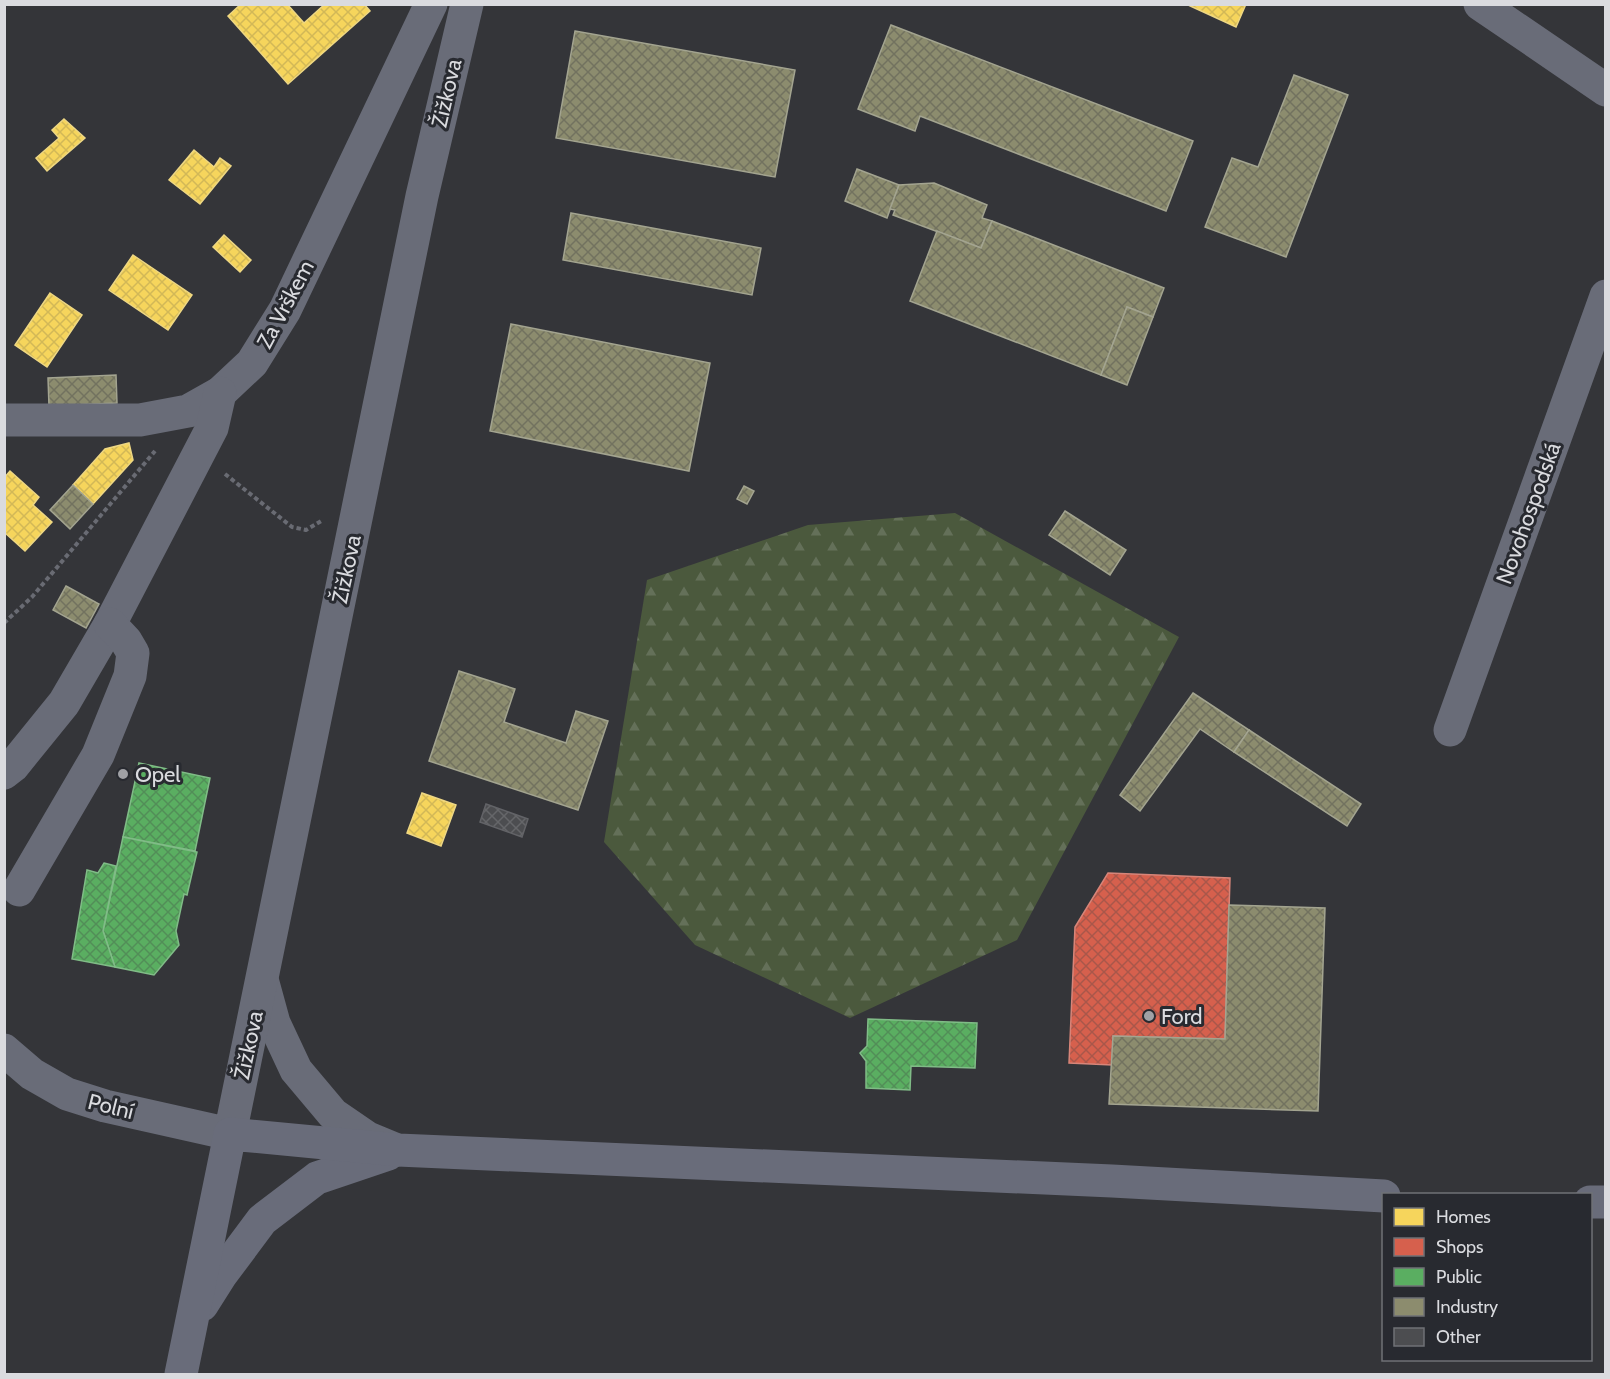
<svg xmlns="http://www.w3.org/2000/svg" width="1610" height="1379" viewBox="0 0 1610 1379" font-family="Cabin,sans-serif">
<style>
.forest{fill:url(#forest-firs)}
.homes{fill:url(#homes-cross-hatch);stroke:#eed783;stroke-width:1.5}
.shops{fill:url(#shops-cross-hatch);stroke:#d78579;stroke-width:1.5}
.public{fill:url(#public-cross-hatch);stroke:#80bc87;stroke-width:1.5}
.industry{fill:url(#industry-cross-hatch);stroke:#a3a490;stroke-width:1.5}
.building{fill:url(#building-cross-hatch);stroke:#626367;stroke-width:1.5}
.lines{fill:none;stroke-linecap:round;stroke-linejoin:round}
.path{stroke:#696b73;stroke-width:4;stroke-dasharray:4.5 3;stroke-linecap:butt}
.minor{stroke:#696c78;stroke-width:33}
.major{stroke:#696c7a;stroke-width:33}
.poi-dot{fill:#a0a1a5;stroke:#282a30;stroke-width:2}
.labels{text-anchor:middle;stroke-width:6;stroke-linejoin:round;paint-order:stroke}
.street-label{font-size:22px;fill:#dadbdf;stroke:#282a30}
.poi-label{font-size:22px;fill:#dadbdf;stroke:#282a30;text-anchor:start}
</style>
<defs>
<pattern id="forest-firs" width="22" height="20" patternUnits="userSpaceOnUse" patternTransform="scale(1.5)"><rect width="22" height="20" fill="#4b593d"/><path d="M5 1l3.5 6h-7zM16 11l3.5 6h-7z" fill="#647059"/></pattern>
<pattern id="homes-cross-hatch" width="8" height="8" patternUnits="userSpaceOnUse" patternTransform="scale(1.5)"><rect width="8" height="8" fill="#f6d55c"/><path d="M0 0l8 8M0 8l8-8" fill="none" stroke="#d2b857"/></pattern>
<pattern id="shops-cross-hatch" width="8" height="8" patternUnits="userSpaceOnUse" patternTransform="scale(1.5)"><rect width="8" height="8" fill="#d6604d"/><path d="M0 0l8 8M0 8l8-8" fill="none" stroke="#a9574a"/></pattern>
<pattern id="public-cross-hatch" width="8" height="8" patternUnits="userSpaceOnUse" patternTransform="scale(1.5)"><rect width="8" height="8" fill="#5aae61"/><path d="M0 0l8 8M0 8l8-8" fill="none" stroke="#528e58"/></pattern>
<pattern id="industry-cross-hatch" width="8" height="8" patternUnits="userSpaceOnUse" patternTransform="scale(1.5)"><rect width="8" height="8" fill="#8c8c6e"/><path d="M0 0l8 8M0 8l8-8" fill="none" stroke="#72725f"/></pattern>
<pattern id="building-cross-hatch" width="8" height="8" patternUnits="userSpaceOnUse" patternTransform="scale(1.5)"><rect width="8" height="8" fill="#4c4d50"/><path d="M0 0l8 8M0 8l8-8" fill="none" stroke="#656669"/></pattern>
</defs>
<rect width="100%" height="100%" fill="#343539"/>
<!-- forest -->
<path class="forest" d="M955 513 1179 637 1017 940 850 1018 695 945 604 842 647 580 808 525Z"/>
<!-- homes -->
<g class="homes">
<path d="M241 4H287L304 23 325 4H364L370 11 288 84 228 16Z"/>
<path d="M1186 4H1246L1236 27Z"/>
<path d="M64 119 85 138 47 171 36 158 59 138 52 130Z"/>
<path d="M194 150 214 167 220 158 231 166 200 204 169 180Z"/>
<path d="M224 235 251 260 240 272 213 247Z"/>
<path d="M133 255 192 295 168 330 109 290Z"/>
<path d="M50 293 82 315 47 367 15 345Z"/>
<path d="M129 443 133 460 93 504 73 485 105 449Z"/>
<path d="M10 471 39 497 33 505 52 522 25 551 4 532V478Z"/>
<path d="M422 793 456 805 441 846 407 833Z"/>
</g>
<!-- shops -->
<path class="shops" d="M1108 873 1230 878 1225 1039 1113 1036 1112 1065 1069 1063 1075 927Z"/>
<!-- public -->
<g class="public">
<path d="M139 763 210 778 195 851 123 837Z"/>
<path d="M123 837 197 852 187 895 184 894 176 931 179 945 154 975 115 967 103 931Z"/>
<path d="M104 863 116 866 103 931 115 967 72 959 87 870 98 873Z"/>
<path d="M868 1019 977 1023 975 1068 911 1066 910 1090 866 1088V1061L860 1053 867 1046Z"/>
</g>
<!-- industry -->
<g class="industry">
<path d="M891 25 1193 141 1166 211 920 116 915 131 858 109Z"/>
<path d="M575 31 795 70 775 177 556 138Z"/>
<path d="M1294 75 1348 95 1286 257 1205 227 1232 158 1258 167Z"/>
<path d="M857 169 899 185 887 218 845 201Z"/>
<path d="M934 183 987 205 982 218 992 221 981 248 893 215 895 210 890 209 899 185Z"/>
<path d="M571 213 761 248 752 295 563 260Z"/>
<path d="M992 221 1164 288 1153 317 1127 307 1101 375 910 301 937 231 981 248Z"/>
<path d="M1127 307 1153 317 1127 385 1101 375Z"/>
<path d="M511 324 710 363 689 471 490 431Z"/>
<path d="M116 375 117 403 49 406 48 378Z"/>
<path d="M73 485 93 504 70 529 50 510Z"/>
<path d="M744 486 754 491 747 504 737 499Z"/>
<path d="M1065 511 1126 550 1110 575 1049 535Z"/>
<path d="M66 586 99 604 86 628 53 610Z"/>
<path d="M459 671 515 689 504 722 566 743 576 711 608 721 578 810 429 761Z"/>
<path d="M1193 693 1249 730 1234 752 1200 729 1140 811 1120 795Z"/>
<path d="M1249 730 1361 804 1347 826 1234 752Z"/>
<path d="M1229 905 1325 908 1318 1111 1109 1104 1113 1036 1225 1039Z"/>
</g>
<!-- building -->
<path class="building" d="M486 804 528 819 522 837 480 822Z"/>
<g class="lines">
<!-- path -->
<g class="path">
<path d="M225 474 292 527 306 530 323 520"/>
<path d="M4 623 32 597 155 451"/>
</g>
<!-- minor -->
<g class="minor">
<path d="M1480 4 1606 90"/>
<path d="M4 420H140L188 411 220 393 252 363 285 310 431 4"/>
<path d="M1450 730 1606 296"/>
<path d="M4 773 13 766 64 703 110 624 212 428 220 393"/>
<path d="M19 890 98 755 130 676 133 653 126 641 110 624"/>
<path d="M263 983 274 1023 296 1070 333 1114 368 1138 397 1150"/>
<path d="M4 1050 32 1074 67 1094 105 1106 230 1134 422 196 467 4"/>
</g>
<!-- major -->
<g class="major">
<path d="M1590 1202H1606"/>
<path d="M202 1305 221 1275 262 1220 317 1178 388 1154"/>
<path d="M181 1374 230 1134 398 1150 1112 1181 1384 1196"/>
</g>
</g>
<!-- markers -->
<g class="poi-dot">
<circle cx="123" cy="774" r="6"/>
<circle cx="1149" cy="1016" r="6"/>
</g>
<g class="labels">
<!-- street labels -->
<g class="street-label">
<text transform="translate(446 93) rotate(-77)" y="8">Žižkova</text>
<text transform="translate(285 304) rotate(-62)" y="8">Za Vrškem</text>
<text transform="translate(1528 513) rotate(-70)" y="8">Novohospodská</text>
<text transform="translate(346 569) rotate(-78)" y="8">Žižkova</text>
<text transform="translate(248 1045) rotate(-78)" y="8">Žižkova</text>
<text transform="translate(111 1106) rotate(14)" y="8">Polní</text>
</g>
<!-- poi labels -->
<g class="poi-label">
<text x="135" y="782">Opel</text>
<text x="1161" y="1024">Ford</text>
</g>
</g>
<!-- border -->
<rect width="1610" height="1379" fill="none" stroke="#dadbdf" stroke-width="12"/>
<!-- legend -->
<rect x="1382" y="1193" width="210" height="168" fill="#282a30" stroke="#6f7176" stroke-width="1.5"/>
<rect x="1394" y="1208" width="30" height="18" fill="#f6d55c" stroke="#6f7176" stroke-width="1.5"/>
<text x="1436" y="1223" font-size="18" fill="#dadbdf">Homes</text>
<rect x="1394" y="1238" width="30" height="18" fill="#d6604d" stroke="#6f7176" stroke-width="1.5"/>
<text x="1436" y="1253" font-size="18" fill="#dadbdf">Shops</text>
<rect x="1394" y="1268" width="30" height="18" fill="#5aae61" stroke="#6f7176" stroke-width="1.5"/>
<text x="1436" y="1283" font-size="18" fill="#dadbdf">Public</text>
<rect x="1394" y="1298" width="30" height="18" fill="#8c8c6e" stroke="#6f7176" stroke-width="1.5"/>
<text x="1436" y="1313" font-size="18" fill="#dadbdf">Industry</text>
<rect x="1394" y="1328" width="30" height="18" fill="#4c4d50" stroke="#6f7176" stroke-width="1.5"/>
<text x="1436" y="1343" font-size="18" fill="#dadbdf">Other</text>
</svg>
